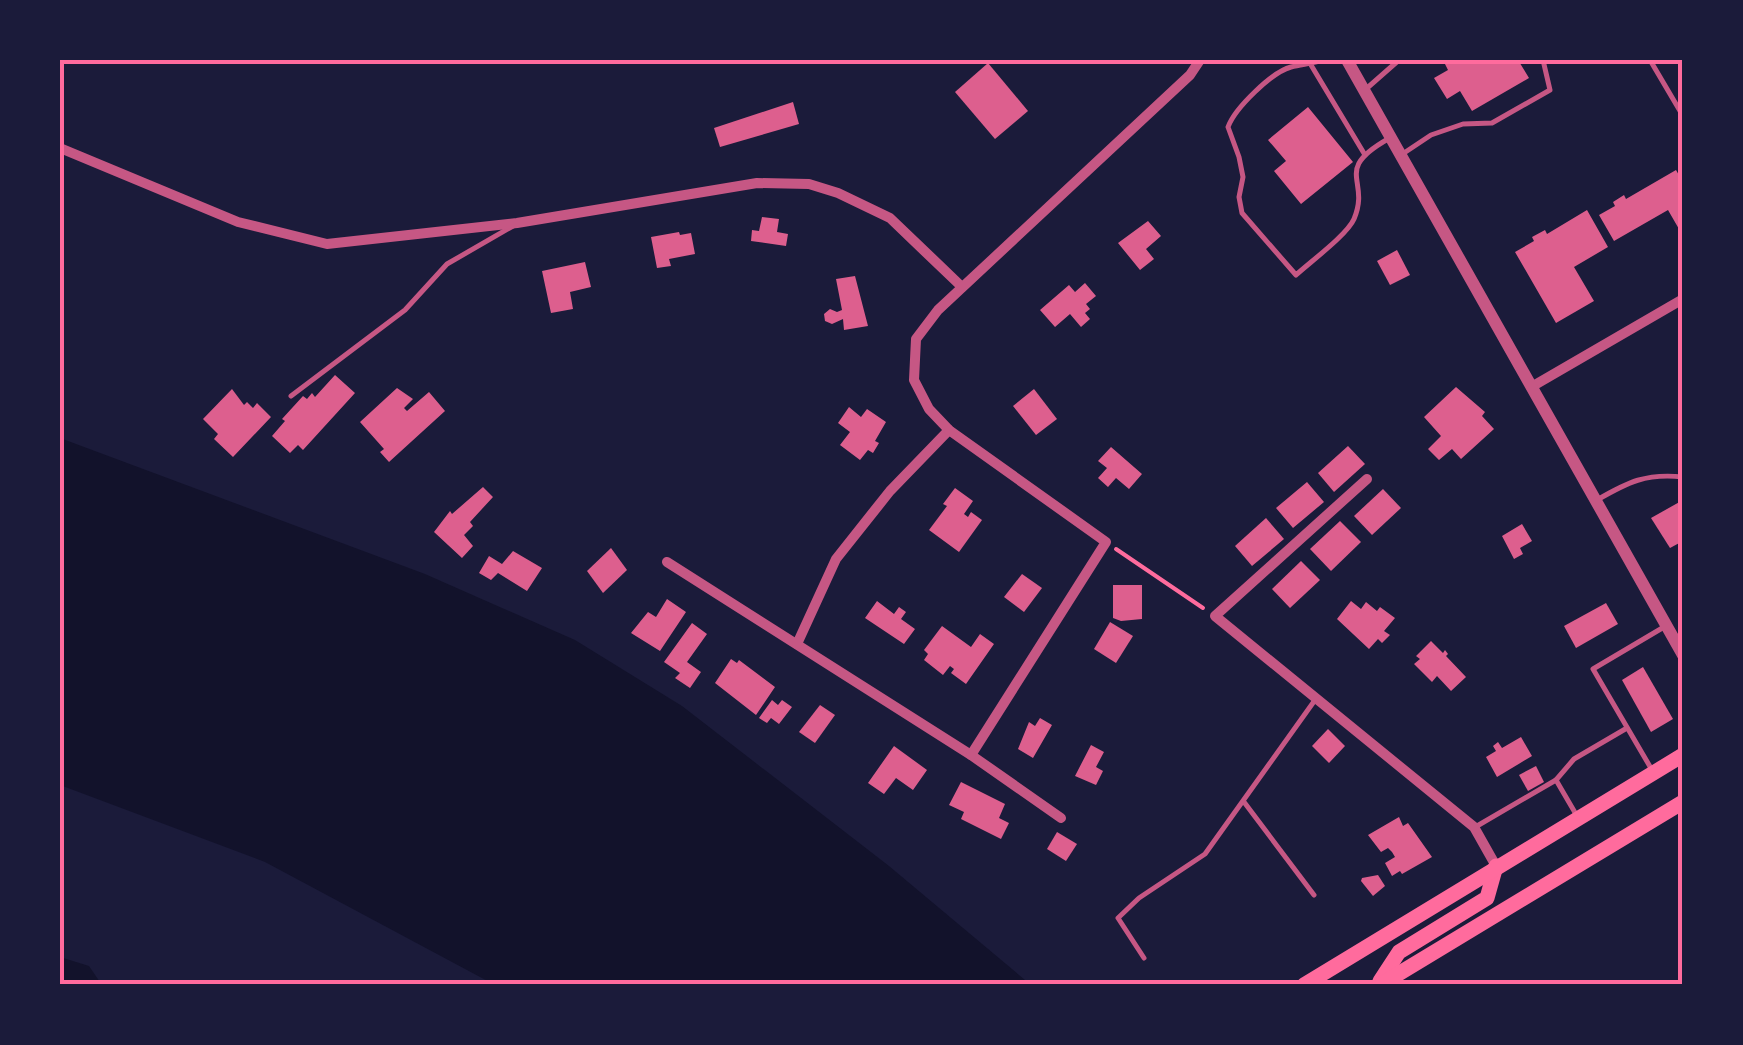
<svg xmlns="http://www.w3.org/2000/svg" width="1743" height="1045" viewBox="0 0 1743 1045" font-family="Commissioner,sans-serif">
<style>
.water{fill:#12122b}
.building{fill:#dd5f8e}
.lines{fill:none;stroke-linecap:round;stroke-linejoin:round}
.path{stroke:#ff6b9d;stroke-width:4}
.service{stroke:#c65784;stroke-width:5}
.minor{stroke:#c65784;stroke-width:10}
.tertiary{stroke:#c65784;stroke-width:12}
.primary{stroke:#ff6b9d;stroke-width:15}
.neatline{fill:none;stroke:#ff6b9d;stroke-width:4}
</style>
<rect width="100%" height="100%" fill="#1b1b3a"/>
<!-- water -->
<g class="water">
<path d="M60 438 425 574 575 640 682 706 889 866 1031 985H495L265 862 60 785Z"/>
<path d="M60 957 89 966 102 985H60Z"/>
</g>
<!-- building -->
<g class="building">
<path d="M1443 60H1518L1529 78 1472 111 1460 91 1447 99 1434 78 1448 70Z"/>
<path d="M988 63 1028 111 995 139 955 92Z"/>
<path d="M793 102 799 124 720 147 714 128Z"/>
<path d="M1308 107 1353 162 1301 204 1274 171 1286 161 1268 140Z"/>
<path d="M1676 170 1683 182V236L1668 210 1614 241 1599 215 1615 206 1613 202 1624 195 1626 199Z"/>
<path d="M1587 210 1608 247 1574 267 1594 301 1556 323 1515 252 1534 241 1532 237 1545 230 1547 234Z"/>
<path d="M762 217 779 219 777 232 788 234 786 246 751 241 752 230 759 231Z"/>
<path d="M1148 221 1161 236 1146 249 1154 259 1140 270 1118 243Z"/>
<path d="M679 232 680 235 691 233 695 254 669 259 671 266 657 268 651 237Z"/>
<path d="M1397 250 1410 275 1390 285 1377 261Z"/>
<path d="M585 262 591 287 570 292 573 309 551 313 542 271Z"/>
<path d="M855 276 868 326 844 330 843 319 832 324 825 321 824 314 830 309 837 312 842 310 836 279Z"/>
<path d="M1085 283 1096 296 1086 304 1090 309 1085 313 1090 319 1081 327 1070 314 1055 327 1040 310 1069 285 1075 292Z"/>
<path d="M335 375 355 393 303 450 298 445 290 453 272 436 285 421 282 419 303 396 307 399 312 393 315 397Z"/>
<path d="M1456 387 1485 412 1482 416 1494 429 1461 459 1452 449 1439 460 1428 449 1441 436 1424 417Z"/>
<path d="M397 388 413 399 404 408 407 411 429 392 445 411 389 462 380 452 384 449 360 422Z"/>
<path d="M232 389 244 405 247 402 253 408 257 403 271 417 233 457 214 439 218 434 203 419Z"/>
<path d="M1034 389 1057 419 1036 435 1013 406Z"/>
<path d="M849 407 861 417 867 409 886 422 875 441 879 443 873 453 868 450 860 460 840 445 850 432 838 423Z"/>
<path d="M1348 446 1365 464 1334 492 1318 473Z"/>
<path d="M1111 447 1142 474 1129 489 1116 478 1108 487 1098 478 1107 468 1098 461Z"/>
<path d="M1307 482 1324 502 1293 528 1276 508Z"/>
<path d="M483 487 493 497 470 522 473 526 464 535 473 546 462 558 434 532 450 511 452 514Z"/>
<path d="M955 488 973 501 964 514 968 517 971 512 982 520 959 552 929 530 947 506 943 504Z"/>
<path d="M1383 489 1401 508 1372 535 1354 516Z"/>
<path d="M1683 500V541L1670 548 1651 518Z"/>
<path d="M1266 518 1284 539 1252 566 1235 546Z"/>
<path d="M1340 521 1361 542 1331 571 1310 549Z"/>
<path d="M1522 524 1532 541 1520 548 1523 554 1514 559 1502 536Z"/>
<path d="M611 548 627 570 603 593 587 571Z"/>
<path d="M513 551 542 568 527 591 498 573 491 580 479 573 489 556 502 564Z"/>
<path d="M1301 561 1320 580 1290 608 1272 589Z"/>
<path d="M1022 574 1042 588 1024 612 1004 597Z"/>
<path d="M1113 585H1142V619L1121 621 1113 618Z"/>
<path d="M667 599 686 612 660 651 631 633 648 612 656 617Z"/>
<path d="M877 601 894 614 899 607 906 612 901 619 915 629 904 644 865 618Z"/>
<path d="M1351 601 1361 609 1366 602 1377 611 1380 607 1395 618 1384 631 1390 635 1382 643 1378 639 1369 649 1337 619Z"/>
<path d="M1606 603 1618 624 1576 648 1564 626Z"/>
<path d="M1110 622 1133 636 1116 663 1094 649Z"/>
<path d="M692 623 707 634 687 662 701 672 690 688 675 678 680 673 664 662Z"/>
<path d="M942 626 971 647 980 634 994 644 966 684 951 673 954 669 950 666 943 675 924 660 928 654 924 650Z"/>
<path d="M1431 641 1443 653 1445 650 1448 654 1446 656 1466 677 1451 691 1437 676 1432 682 1414 664 1420 659 1416 656Z"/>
<path d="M731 659 737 663 739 660 775 687 756 715 715 683Z"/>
<path d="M1643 667 1673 719 1651 732 1622 680Z"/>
<path d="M772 700 778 705 782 700 792 707 779 724 771 718 767 723 759 718Z"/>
<path d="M820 705 835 715 815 743 799 732Z"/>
<path d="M1040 718 1052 725 1033 758 1018 749 1029 722 1035 726Z"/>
<path d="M1328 729 1345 746 1329 763 1312 746Z"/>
<path d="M1521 737 1532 756 1497 777 1486 757 1496 751 1493 746 1498 742 1502 748Z"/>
<path d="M1091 745 1104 752 1096 767 1103 771 1096 785 1075 776Z"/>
<path d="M894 746 927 770 913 790 896 778 884 794 868 783Z"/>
<path d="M1536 766 1544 782 1528 791 1519 775Z"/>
<path d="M961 782 1005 804 999 818 1009 823 1001 839 961 819 964 812 949 805Z"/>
<path d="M1399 817 1403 826 1408 823 1432 857 1402 874 1400 871 1392 876 1385 863 1395 857 1392 852 1388 848 1381 852 1368 835Z"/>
<path d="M1057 832 1077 844 1066 861 1047 849Z"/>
<path d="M1378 875 1385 886 1373 896 1361 881 1362 878Z"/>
</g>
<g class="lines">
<!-- path -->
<path class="path" d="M1116 549 1203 608"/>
<!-- service -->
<g class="service">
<path d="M1323 60C1312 64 1302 64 1291 67 1272 72 1235 108 1228 127L1239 157 1243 177 1239 197 1242 213 1296 275C1310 262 1347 235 1354 219 1371 179 1332 171 1388 139"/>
<path d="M1650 60 1683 116"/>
<path d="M1311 65 1365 155"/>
<path d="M1366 89 1399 60"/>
<path d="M1401 155 1431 135 1463 124 1492 123 1550 90 1543 60"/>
<path d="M291 396 405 310 447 264 513 226"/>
<path d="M1597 500C1628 482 1646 473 1683 477"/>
<path d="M1652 770 1593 669 1664 627"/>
<path d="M1556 780 1577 816"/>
<path d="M1244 802 1314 895"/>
<path d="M1477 826 1556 780 1574 759 1627 728"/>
<path d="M1144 958 1118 918 1139 898 1205 854 1315 700"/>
</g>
<!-- minor -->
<g class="minor">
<path d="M60 148 238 222 327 244 517 223 757 183 809 184 838 193 890 218 962 287"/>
<path d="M1533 386 1683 299"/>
<path d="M1367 479 1215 616 1474 827 1496 866"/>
<path d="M667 562 971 755 1061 818"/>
<path d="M797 644 836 559 890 491 949 430"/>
<path d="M971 755 1106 542 949 430 929 409 914 380 916 339 938 310 1190 75 1200 60"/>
</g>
<!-- tertiary -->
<path class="tertiary" d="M1347 60 1683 655"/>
<!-- primary -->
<g class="primary">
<path d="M1380 981 1399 952 1487 898 1496 866"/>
<path d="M1304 985 1683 755"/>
<path d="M1380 985 1683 802"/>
</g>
</g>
<!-- border -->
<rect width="1743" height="1045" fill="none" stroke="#1b1b3a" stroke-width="125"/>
<rect x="62" y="62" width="1618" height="920" class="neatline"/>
</svg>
